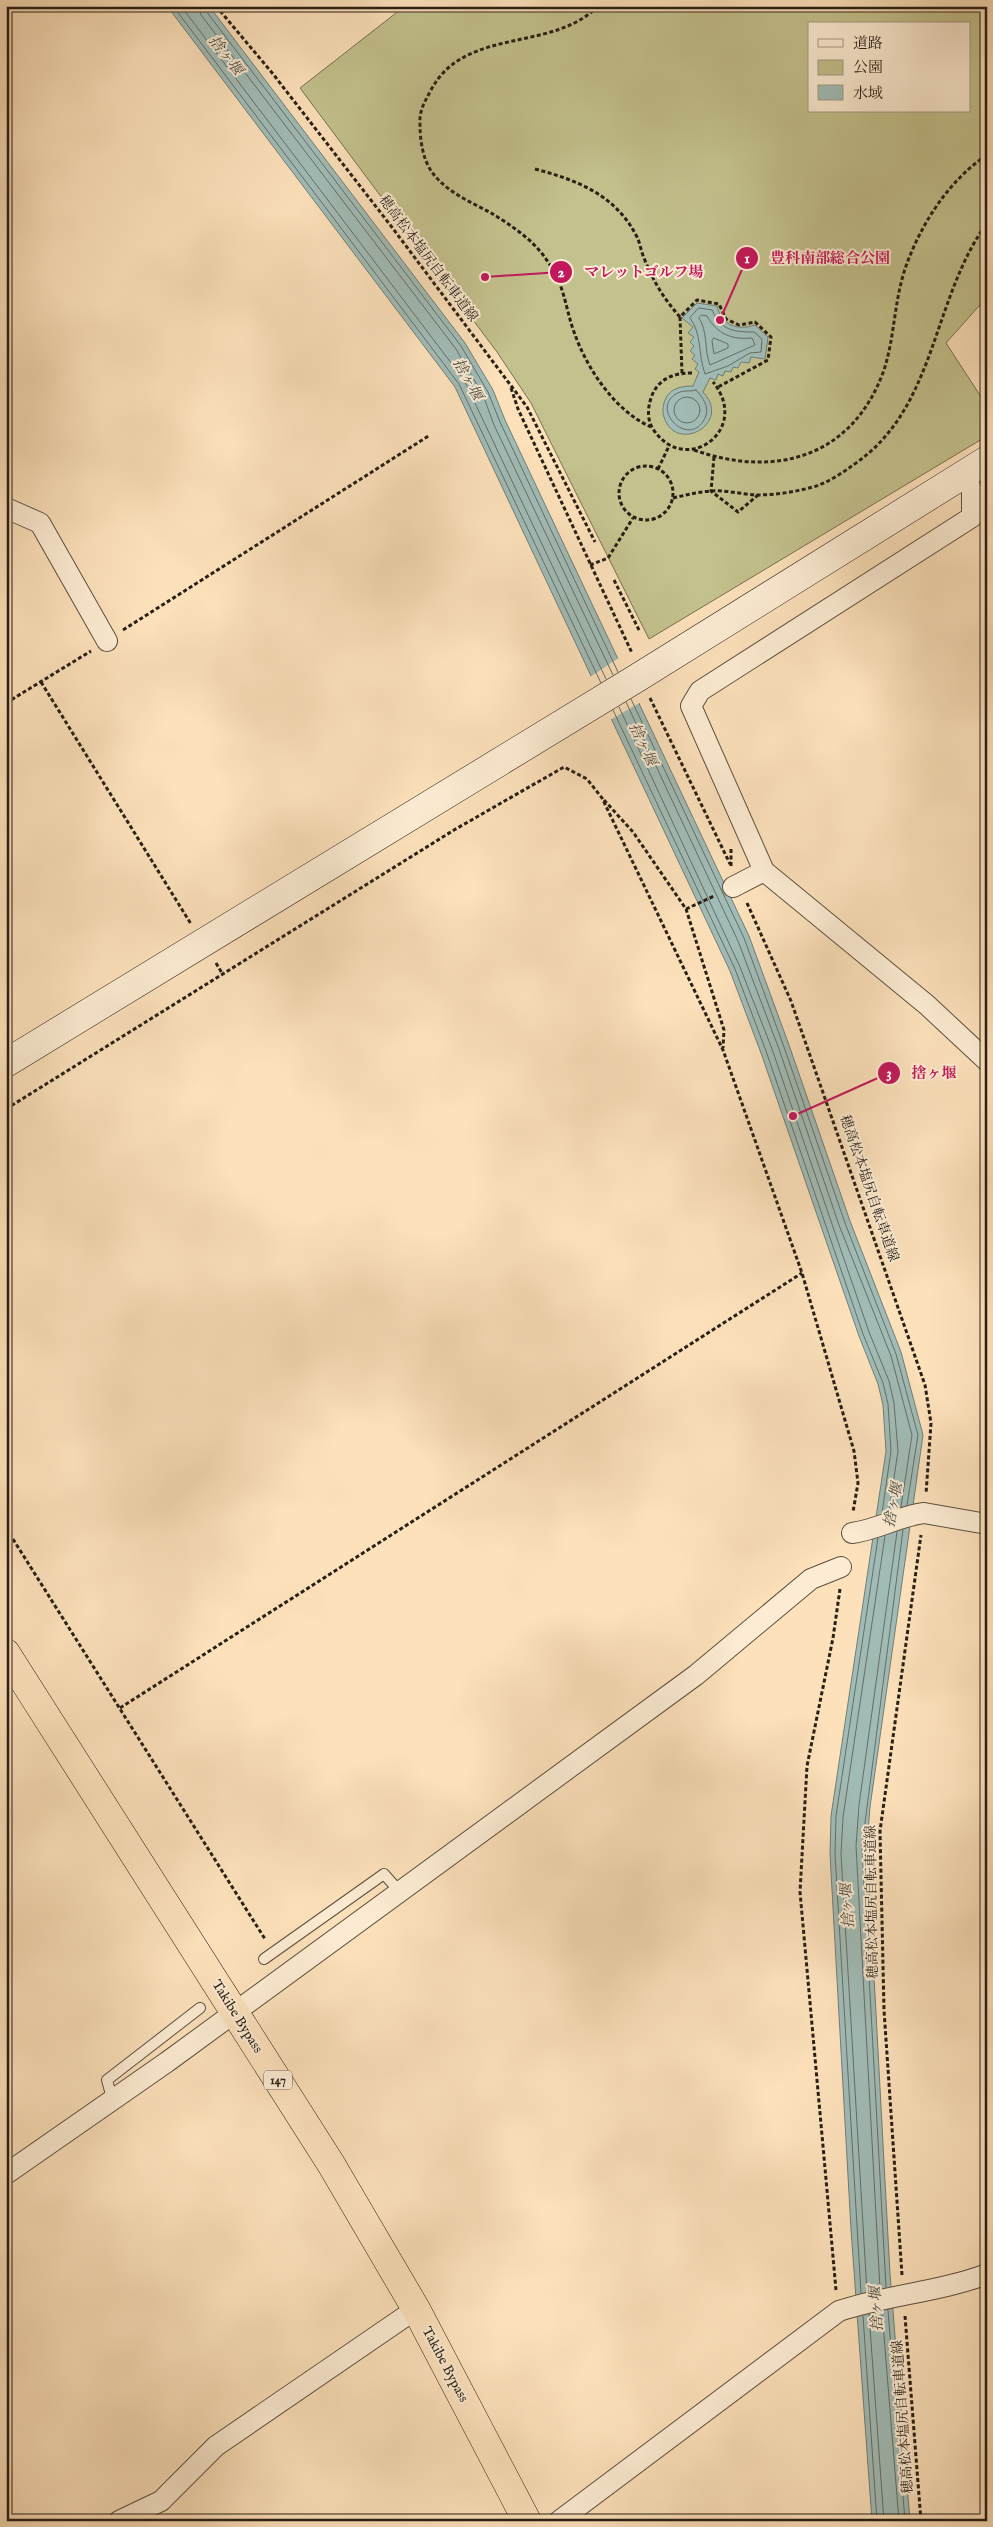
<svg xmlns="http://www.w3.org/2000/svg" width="993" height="2527" viewBox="0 0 993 2527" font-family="'IM FELL English','Noto Serif JP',serif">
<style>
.green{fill:#c3c18d;stroke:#767051;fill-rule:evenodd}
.water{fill:#a1bcb7;stroke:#717d76}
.pier{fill:#fce1bb}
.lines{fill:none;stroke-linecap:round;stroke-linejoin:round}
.shore{stroke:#646e66;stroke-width:1}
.lane-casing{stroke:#5d503e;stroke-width:12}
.street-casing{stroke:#5d503e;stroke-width:22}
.secondary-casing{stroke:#281f15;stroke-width:29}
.highway-casing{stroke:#281f15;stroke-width:29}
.path{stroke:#281f15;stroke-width:3;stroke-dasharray:4 2.5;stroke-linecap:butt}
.lane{stroke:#fdecd3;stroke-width:10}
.street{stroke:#fdecd3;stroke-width:20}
.secondary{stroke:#fdecd3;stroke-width:28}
.highway{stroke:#fce1bb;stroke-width:28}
.labels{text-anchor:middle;stroke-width:4;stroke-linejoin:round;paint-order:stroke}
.shield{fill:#fdecd3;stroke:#685c4e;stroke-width:1}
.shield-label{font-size:12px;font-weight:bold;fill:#281f15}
.street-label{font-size:14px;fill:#281f15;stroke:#fdecd3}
.water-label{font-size:15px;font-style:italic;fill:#4c4e46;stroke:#fdecd3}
.leader{fill:none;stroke:#c2185b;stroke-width:2}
.callout-dot{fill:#c2185b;stroke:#fdecd3;stroke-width:2}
.mark-label{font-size:15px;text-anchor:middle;font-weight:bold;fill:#fff}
.callout-label{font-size:15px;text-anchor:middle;font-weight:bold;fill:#c2185b;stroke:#fdecd3;stroke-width:4;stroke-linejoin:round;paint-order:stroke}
</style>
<rect width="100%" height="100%" fill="#fce1bb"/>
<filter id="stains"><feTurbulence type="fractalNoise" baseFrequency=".004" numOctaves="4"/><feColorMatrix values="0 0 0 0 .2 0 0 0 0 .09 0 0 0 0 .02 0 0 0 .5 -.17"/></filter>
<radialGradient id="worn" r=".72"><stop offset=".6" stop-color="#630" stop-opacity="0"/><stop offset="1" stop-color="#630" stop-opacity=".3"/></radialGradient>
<!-- green -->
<path class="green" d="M405 6H987V297L946 343 987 406V436L649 639 531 403 497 352 300 88ZM809 24H969V111H809Z"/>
<!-- water -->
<g class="water">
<path d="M167 6H209L465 343 493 390 505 420 749 936 789 1045 850 1221 901 1352 923 1435 870 1807 867 1846 890 2274 910 2521H872L851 2229 830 1854 831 1816 886 1451 883 1405 878 1384 859 1336 761 1053 730 971 455 387Z"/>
<path d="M697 303 717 306C721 325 737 331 755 325L768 337 765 359 751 357 749 363 741 362 738 368 733 367 731 372 725 371 723 376 718 374 716 380 710 378 703 392C733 423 676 455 664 417 662 411 663 404 666 398 671 388 682 386 693 386L699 372 695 369 698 364 692 359 695 355 690 351 694 346 690 342 694 337 688 333 693 327 682 318Z"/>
</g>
<!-- pier -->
<path class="pier" d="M620 657 641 702 610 720 590 677Z"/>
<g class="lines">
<!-- shore -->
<g class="shore">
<path d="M173 6 459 384 601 683"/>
<path d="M181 6 464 380 606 679"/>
<path d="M199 6 201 15 456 349 483 395 494 425 613 675"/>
<path d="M205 6 206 11 461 346 488 392 500 422 618 672"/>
<path d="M699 308 712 310C721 331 735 332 754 332L762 339 761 352 750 353 728 366 705 374C698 355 702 333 690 318Z"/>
<path d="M702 315 707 316C717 334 732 340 752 338L755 345 710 365C704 350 708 331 699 318Z"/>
<path d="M714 338 728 344V348L714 354 712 341Z"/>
<path d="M696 390C703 398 710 407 705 418 689 451 646 406 680 392 685 390 691 392 696 390Z"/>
<circle cx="687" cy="410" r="13"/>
<path d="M631 699 744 938 784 1047 845 1223 896 1354 918 1435 907 1505"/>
<path d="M626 702 738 941 779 1049 839 1225 891 1356 912 1435 901 1507"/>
<path d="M619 707 740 967 772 1049 869 1332 889 1381 894 1403 898 1451 889 1511"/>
<path d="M613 710 735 969 766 1051 863 1334 883 1383 888 1404 891 1451 882 1513"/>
<path d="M886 2287 862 1846 903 1530"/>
<path d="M880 2289 856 1846 859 1805 897 1532"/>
<path d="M867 2292 841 1854 843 1817 885 1536"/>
<path d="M861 2293 835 1854 836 1816 878 1538"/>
<path d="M888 2310 905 2521"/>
<path d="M882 2311 899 2521"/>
<path d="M869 2314 884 2521"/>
<path d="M863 2316 877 2521"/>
</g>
<defs>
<g id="lane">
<path d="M264 1959 384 1874 400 1892"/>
<path d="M113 2102 107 2080 200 2008"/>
</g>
<g id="street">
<path d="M965 473 972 491V517L700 691 691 706 764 871 927 1005 987 1061"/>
<path d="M6 508 40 523 107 641"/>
<path d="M733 887 764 871"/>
<path d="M852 1533C877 1530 899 1516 924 1513L987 1524"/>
<path d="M6 2174 167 2062 696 1675 811 1579 841 1567"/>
<path d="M119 2521 161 2501 216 2446 416 2309"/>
<path d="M559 2521 839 2311C887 2295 939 2292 987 2274"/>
</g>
<path id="secondary" d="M6 1063 637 678 987 460"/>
<path id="highway" d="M6 1653 331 2164 416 2309 527 2521"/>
</defs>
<!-- lane casing -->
<use href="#lane" class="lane-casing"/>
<!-- street casing -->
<use href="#street" class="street-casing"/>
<!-- secondary casing -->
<use href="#secondary" class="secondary-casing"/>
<!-- highway casing -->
<use href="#highway" class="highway-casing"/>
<!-- path -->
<g class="path">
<path d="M216 6 273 74 391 226 527 407 595 542"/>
<path d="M598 6C552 53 465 26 431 90 424 103 419 111 420 125 420 140 423 160 432 172 446 192 471 202 491 213 511 225 535 241 548 262 565 286 565 307 574 332 587 369 615 411 651 427"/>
<path d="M535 169C577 180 616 195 637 237 640 243 641 251 644 258 653 281 664 299 680 317"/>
<path d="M682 373 680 317 697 300 719 304 726 319 739 325 755 322 771 337 768 360 718 387"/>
<path d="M692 373C676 373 661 377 653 393 648 404 646 418 653 429 685 478 752 430 713 382"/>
<path d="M511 388 518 409 632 653"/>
<path d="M694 450C776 479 853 457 884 370 895 336 894 300 906 266 921 224 949 180 987 155"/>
<path d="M714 457 711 491 738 512 758 495"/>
<circle cx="646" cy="493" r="27"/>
<path d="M658 469 669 446"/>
<path d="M673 498C686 495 698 492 711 491 726 490 741 494 756 495 775 495 795 492 813 487 827 483 841 474 853 465 937 409 931 300 987 223"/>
<path d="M590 565 608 558 633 518"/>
<path d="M614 580 640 632"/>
<path d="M123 630 430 435"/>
<path d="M41 682 191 924"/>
<path d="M650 698 730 864"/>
<path d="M6 703 91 651"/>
<path d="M604 800 633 832 686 909 724 1030 723 1048"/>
<path d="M731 866V849"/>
<path d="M747 903 791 1001 925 1385 931 1423 926 1494"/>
<path d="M686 909 714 896"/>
<path d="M216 963 223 975"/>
<path d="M6 1109 454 830 564 767 587 779 602 798 723 1050 802 1273 854 1451 858 1483 853 1512"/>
<path d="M6 1528 265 1939"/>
<path d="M120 1708 802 1273"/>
<path d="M902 2275 884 2010 880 1831 921 1535"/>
<path d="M836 2290 800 1892 807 1766 833 1638 840 1589"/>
<path d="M905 2316 921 2521"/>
</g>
<!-- lane -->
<use href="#lane" class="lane"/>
<!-- street -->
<use href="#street" class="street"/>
<!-- secondary -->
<use href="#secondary" class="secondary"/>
<!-- highway -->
<use href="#highway" class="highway"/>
</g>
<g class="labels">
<!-- shield labels -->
<rect class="shield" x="264" y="2070.5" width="28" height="19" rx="4"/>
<g class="shield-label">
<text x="278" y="2084">147</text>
</g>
<!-- street labels -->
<g class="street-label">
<text transform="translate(429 258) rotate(53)" y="5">穂高松本塩尻自転車道線</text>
<text transform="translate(870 1188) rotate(71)" y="5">穂高松本塩尻自転車道線</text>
<text transform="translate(871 1902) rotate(-91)" y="5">穂高松本塩尻自転車道線</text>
<text transform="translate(238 2016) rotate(58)" y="5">Takibe Bypass</text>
<text transform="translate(446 2364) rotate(62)" y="5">Takibe Bypass</text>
<text transform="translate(902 2417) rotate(-94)" y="5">穂高松本塩尻自転車道線</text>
</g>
<!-- water labels -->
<g class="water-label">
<text transform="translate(226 55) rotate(52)" y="5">捨ヶ堰</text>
<text transform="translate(468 379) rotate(61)" y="5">捨ヶ堰</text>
<text transform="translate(643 744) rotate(65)" y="5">捨ヶ堰</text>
<text transform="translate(893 1505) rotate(-79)" y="5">捨ヶ堰</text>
<text transform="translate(847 1906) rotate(-94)" y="5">捨ヶ堰</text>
<text transform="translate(876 2309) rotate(-93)" y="5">捨ヶ堰</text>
</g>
</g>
<!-- callouts -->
<path class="leader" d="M720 320L747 258M485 277L561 272M793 1116L889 1073"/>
<g class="callout-dot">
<circle cx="720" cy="320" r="5"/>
<circle cx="485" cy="277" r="5"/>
<circle cx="793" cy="1116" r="5"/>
<circle cx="747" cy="258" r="12"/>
<circle cx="561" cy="272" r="12"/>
<circle cx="889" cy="1073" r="12"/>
</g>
<g class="mark-label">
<text x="747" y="263">1</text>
<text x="561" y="277">2</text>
<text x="889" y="1078">3</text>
</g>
<g class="callout-label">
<text x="830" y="263">豊科南部総合公園</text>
<text x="644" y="277">マレットゴルフ場</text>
<text x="934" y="1078">捨ヶ堰</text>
</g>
<!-- margin -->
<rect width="993" height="2527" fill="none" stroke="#fce1bb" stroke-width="25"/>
<rect x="8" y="8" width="978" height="2512" fill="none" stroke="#281f15" stroke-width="2.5"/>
<rect x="12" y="12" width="968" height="2502" fill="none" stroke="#281f15"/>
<!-- legend -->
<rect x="808" y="22" width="162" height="90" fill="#fdecd3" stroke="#a89a87"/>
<rect x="818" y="39" width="25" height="8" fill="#fdecd3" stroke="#a89a87"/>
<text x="853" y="48" font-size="15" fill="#281f15">道路</text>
<rect x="818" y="60" width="25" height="15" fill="#c3c18d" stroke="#a89a87"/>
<text x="853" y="72" font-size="15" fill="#281f15">公園</text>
<rect x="818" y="85" width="25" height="15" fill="#a1bcb7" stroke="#a89a87"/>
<text x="853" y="98" font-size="15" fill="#281f15">水域</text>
<rect width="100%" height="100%" filter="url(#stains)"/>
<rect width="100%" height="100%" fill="url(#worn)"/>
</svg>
